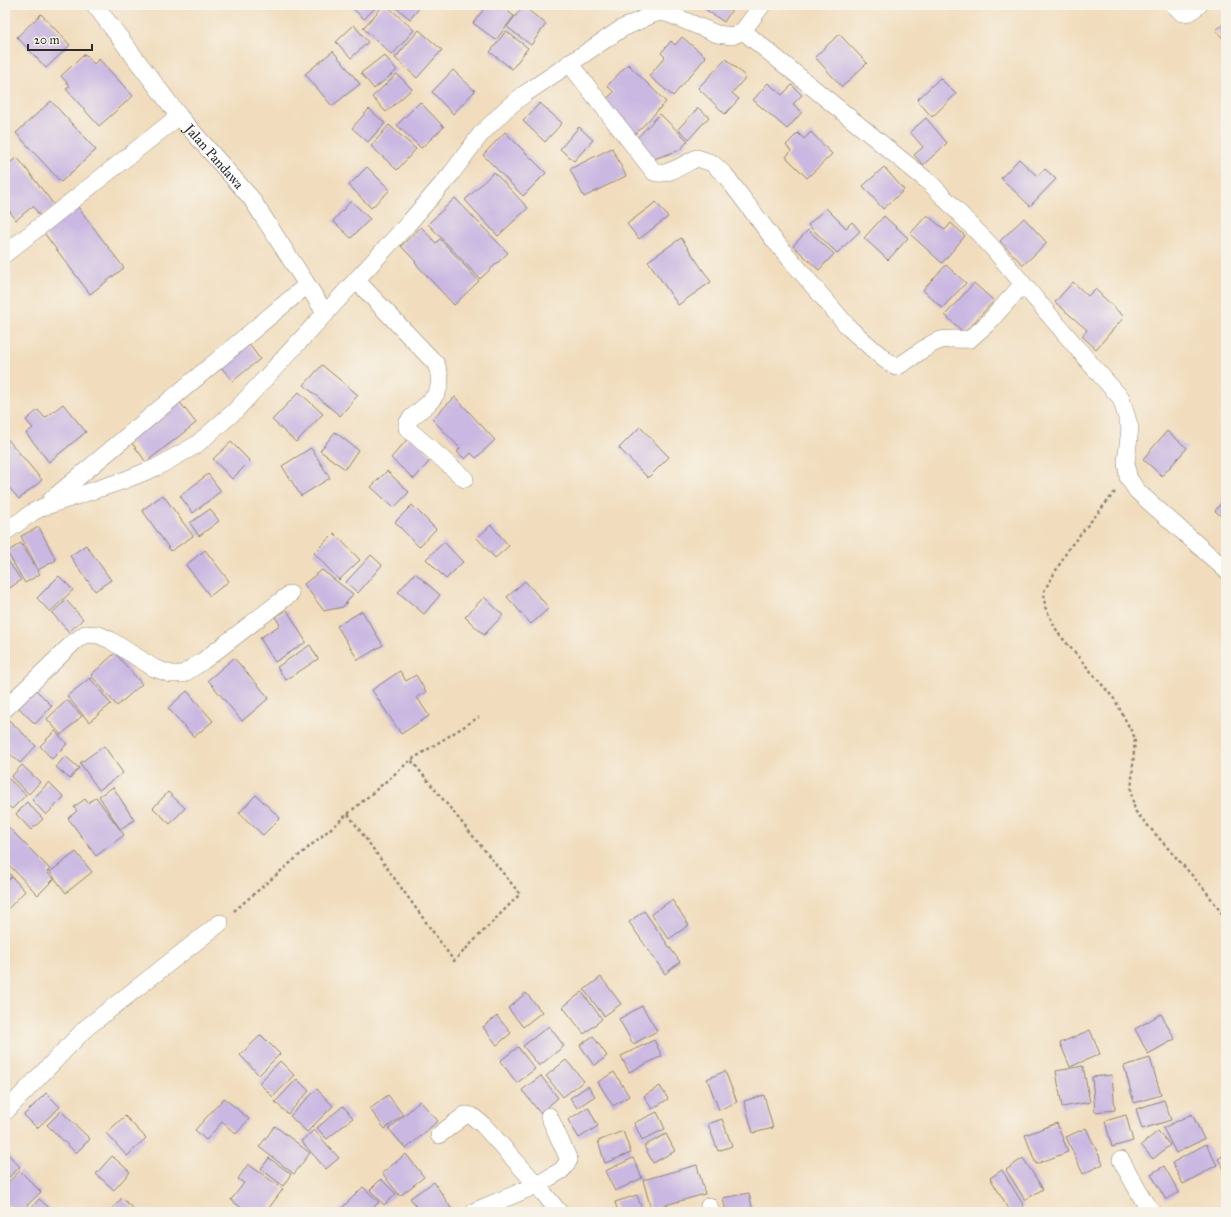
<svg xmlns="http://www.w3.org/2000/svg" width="1231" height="1217" viewBox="0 0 1231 1217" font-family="'IM FELL Great Primer',serif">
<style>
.building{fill:#cab8e2}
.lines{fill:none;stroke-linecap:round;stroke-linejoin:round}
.minor-casing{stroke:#8e8474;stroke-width:18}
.path{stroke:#8e8474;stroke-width:2.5;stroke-dasharray:3 3;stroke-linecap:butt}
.minor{stroke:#fff;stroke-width:17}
.labels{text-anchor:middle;stroke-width:3;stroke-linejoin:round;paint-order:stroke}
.street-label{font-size:14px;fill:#2b2b2b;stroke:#f7f3e8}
</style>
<rect width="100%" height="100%" fill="#f7f3e8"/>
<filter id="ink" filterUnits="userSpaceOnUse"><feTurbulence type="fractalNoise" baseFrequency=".025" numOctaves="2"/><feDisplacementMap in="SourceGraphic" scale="8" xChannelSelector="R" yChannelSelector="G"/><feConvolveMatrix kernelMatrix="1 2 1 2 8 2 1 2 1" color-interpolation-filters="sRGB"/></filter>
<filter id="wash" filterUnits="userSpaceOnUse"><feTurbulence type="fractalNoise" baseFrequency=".012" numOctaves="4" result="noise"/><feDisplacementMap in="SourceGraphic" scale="16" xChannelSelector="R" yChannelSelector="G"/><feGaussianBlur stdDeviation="0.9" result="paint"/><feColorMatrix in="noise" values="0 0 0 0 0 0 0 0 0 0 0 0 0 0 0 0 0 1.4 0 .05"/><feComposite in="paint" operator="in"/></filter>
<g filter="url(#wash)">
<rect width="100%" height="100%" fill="#f1ddbd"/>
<g id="blocks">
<!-- building -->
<g class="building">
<path d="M349 5H378L364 19Z"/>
<path d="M384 5H386L414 30 392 55 363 28Z"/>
<path d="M393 5H422L410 19Z"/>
<path d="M487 5H499L514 16 496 40 473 23Z"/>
<path d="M699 5H735L724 22Z"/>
<path d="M523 6 546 24 531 45 507 27Z"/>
<path d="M41 14 70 45 46 68 17 37Z"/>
<path d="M1226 22V42L1216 30Z"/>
<path d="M354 25 368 42 351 58 336 42Z"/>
<path d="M419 30 442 50 417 78 395 58Z"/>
<path d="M506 31 528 48 512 69 490 52Z"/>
<path d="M839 34 867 63 842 87 815 57Z"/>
<path d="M682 37 706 57 673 96 649 76 665 57 661 53 671 41 675 45Z"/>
<path d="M333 51 360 84 332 106 305 74Z"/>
<path d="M85 54 94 64 99 59 133 96 99 126 66 89 70 86 61 76Z"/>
<path d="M384 55 397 70 374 89 361 73Z"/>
<path d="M726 59 746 77 732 93 739 99 725 114 698 88Z"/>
<path d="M628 64 666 102 635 134 603 102 614 92 607 86Z"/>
<path d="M453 70 475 91 453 114 432 92Z"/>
<path d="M397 74 412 89 386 112 372 97Z"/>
<path d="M940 78 956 94 932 117 917 100Z"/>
<path d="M768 83 782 95 792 85 802 95 793 104 802 112 787 129 753 100Z"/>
<path d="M51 101 96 150 61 182 16 133Z"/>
<path d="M420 102 444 127 421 148 397 125Z"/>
<path d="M540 103 562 123 545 142 523 121Z"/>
<path d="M698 108 709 117 689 139 678 129Z"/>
<path d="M369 109 385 123 368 142 352 128Z"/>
<path d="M660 114 688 141 680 150 651 160 633 142Z"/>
<path d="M926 118 947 143 923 165 914 155 923 147 910 132Z"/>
<path d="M389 125 416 149 397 170 371 146Z"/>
<path d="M579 127 593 140 574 161 560 149Z"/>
<path d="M505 132 546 173 523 196 483 155Z"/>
<path d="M811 132 832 154 807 178 786 157 791 151 786 145 798 133 804 139Z"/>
<path d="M612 148 626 176 584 197 570 169Z"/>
<path d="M17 157 55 206 40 216 33 206 16 220 5 205V167Z"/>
<path d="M1019 159 1037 176 1045 169 1056 179 1030 206 1001 178Z"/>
<path d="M367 167 390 190 371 208 349 185Z"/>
<path d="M884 167 904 190 883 209 863 186Z"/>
<path d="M494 172 528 208 498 236 465 200Z"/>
<path d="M455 198 508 253 480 279 428 224Z"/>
<path d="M351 201 370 219 351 238 333 221Z"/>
<path d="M656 202 668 217 639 239 627 224Z"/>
<path d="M78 207 124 268 90 294 44 233Z"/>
<path d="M826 208 846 228 852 222 860 231 837 253 808 225Z"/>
<path d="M927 215 945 230 951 223 965 236 942 263 910 234Z"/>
<path d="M884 216 908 238 888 260 864 238Z"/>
<path d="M1024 218 1047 243 1023 265 1000 241Z"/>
<path d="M421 227 436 243 440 239 479 281 454 305 415 263 416 262 401 246Z"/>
<path d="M808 230 834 254 819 270 793 246Z"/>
<path d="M681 238 711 282 678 305 648 261Z"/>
<path d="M946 265 966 283 942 308 923 290Z"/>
<path d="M1073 282 1088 296 1095 289 1124 317 1096 349 1082 336 1087 330 1055 302Z"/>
<path d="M974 283 994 301 964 333 945 315Z"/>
<path d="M248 343 260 359 233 381 220 366Z"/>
<path d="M322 365 358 395 340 416 304 385Z"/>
<path d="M299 392 323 414 296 442 272 420Z"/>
<path d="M455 397 495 440 476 458 471 453 465 459 457 452 460 448 432 419Z"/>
<path d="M179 401 196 423 146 462 129 439Z"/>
<path d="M63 404 86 432 49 462 26 433 33 428 26 420 38 410 45 418Z"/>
<path d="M640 427 669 457 648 478 619 448Z"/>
<path d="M1167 431 1187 448 1162 476 1143 459Z"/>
<path d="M335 432 358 450 345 469 320 451Z"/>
<path d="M5 436 42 480 19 499 5 483Z"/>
<path d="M410 436 433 457 414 479 391 458Z"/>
<path d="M231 442 250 461 232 479 213 459Z"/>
<path d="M311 448 330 478 301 496 282 466Z"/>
<path d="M387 471 409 492 394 508 371 487Z"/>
<path d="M208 474 221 491 193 513 180 496Z"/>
<path d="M163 495 193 536 171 551 142 510Z"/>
<path d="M1226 497V520L1215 511Z"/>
<path d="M412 505 436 529 419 547 395 522Z"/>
<path d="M210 509 219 521 199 536 190 523Z"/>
<path d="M491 525 509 546 495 558 477 538Z"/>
<path d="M39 527 56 560 38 570 21 536Z"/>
<path d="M334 533 360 560 339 580 314 553Z"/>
<path d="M444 542 463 562 446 579 426 559Z"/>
<path d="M21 543 40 574 25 583 7 552Z"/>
<path d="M86 545 111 580 95 591 70 556Z"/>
<path d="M205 550 229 581 210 596 186 565Z"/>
<path d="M371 555 382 565 358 593 346 582Z"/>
<path d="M5 556 21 580 7 590 5 588Z"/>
<path d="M322 570 353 594 343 607 324 611 304 584Z"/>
<path d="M415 573 440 595 424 614 398 592Z"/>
<path d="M59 576 73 590 50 612 37 598Z"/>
<path d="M525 581 549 608 531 624 507 597Z"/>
<path d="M484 597 503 615 484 635 465 617Z"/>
<path d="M66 600 83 619 69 632 52 613Z"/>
<path d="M287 610 306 642 275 662 260 638 280 625 275 617Z"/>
<path d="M362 611 383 645 358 660 337 626Z"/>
<path d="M310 645 318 659 286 680 277 667Z"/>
<path d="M115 653 142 684 117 706 91 675Z"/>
<path d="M234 658 269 698 242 721 208 680Z"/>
<path d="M400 671 406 681 416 675 426 692 417 697 429 716 401 734 372 690Z"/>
<path d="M90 678 111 704 89 722 67 696Z"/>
<path d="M34 688 52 706 35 724 17 706Z"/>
<path d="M187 691 213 721 194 737 168 708Z"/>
<path d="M67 700 82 716 61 735 47 719Z"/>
<path d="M9 720 36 746 20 763 5 749V724Z"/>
<path d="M55 731 67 744 52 759 40 746Z"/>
<path d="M104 746 123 773 99 790 80 763Z"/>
<path d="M65 756 79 768 70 779 56 767Z"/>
<path d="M22 765 40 782 29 794 11 777Z"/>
<path d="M7 777 26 795 12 809 5 803V778Z"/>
<path d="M49 782 64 797 46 815 32 800Z"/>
<path d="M113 787 134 820 120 829 99 796Z"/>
<path d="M168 792 185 808 170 824 153 808Z"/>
<path d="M256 795 280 818 263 835 239 813Z"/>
<path d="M96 797 124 835 96 856 68 818 77 811 74 807 85 799 88 803Z"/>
<path d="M27 802 43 819 31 830 16 814Z"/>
<path d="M6 825 50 869 47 872 54 879 38 895 5 861V826Z"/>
<path d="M76 852 92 872 66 893 50 872Z"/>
<path d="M5 870 12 876 5 884Z"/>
<path d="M12 877 25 891 5 912V884Z"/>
<path d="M672 900 689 925 669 939 651 914Z"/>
<path d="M644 911 680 962 665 974 629 922Z"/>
<path d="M601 977 621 1004 604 1016 584 990Z"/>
<path d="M582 992 602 1019 584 1034 563 1007Z"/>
<path d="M526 993 542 1012 523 1027 508 1008Z"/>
<path d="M642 1006 657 1031 633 1044 619 1019Z"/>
<path d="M1161 1014 1175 1039 1148 1054 1135 1029Z"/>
<path d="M497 1016 511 1033 497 1045 483 1027Z"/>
<path d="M549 1026 564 1046 539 1066 523 1046Z"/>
<path d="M1090 1030 1100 1054 1070 1067 1060 1043Z"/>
<path d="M261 1035 280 1054 259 1075 240 1055Z"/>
<path d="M593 1036 607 1056 594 1066 580 1045Z"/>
<path d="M654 1040 662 1056 629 1072 621 1056Z"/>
<path d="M518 1047 535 1069 517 1083 500 1061Z"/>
<path d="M1150 1058 1161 1095 1134 1103 1124 1066Z"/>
<path d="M566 1060 584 1081 563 1097 546 1076Z"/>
<path d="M280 1061 294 1075 273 1097 259 1083Z"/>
<path d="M1083 1066 1090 1102 1062 1107 1056 1071Z"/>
<path d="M725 1071 737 1102 719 1110 707 1079Z"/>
<path d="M614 1072 629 1096 613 1106 598 1082Z"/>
<path d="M1112 1075 1115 1110 1095 1112 1092 1077Z"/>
<path d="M541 1076 558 1098 540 1113 522 1090Z"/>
<path d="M297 1079 309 1091 288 1114 275 1102Z"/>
<path d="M588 1086 595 1096 577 1108 570 1098Z"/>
<path d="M660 1086 668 1099 652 1109 644 1096Z"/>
<path d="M317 1089 333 1106 307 1132 290 1116Z"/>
<path d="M46 1093 60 1107 37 1128 24 1115Z"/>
<path d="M388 1095 403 1115 385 1129 370 1109Z"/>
<path d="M764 1095 773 1128 753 1133 744 1101Z"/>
<path d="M224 1098 249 1119 236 1134 222 1122 206 1140 195 1130Z"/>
<path d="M1164 1100 1171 1120 1142 1129 1136 1109Z"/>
<path d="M420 1101 438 1121 406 1149 389 1129Z"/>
<path d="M343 1106 353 1118 327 1139 317 1128Z"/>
<path d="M588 1107 598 1126 579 1138 568 1120Z"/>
<path d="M61 1111 90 1139 76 1153 47 1125Z"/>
<path d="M657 1112 665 1129 642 1140 634 1123Z"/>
<path d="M1192 1114 1204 1139 1176 1153 1163 1128Z"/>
<path d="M1126 1115 1133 1141 1112 1147 1105 1121Z"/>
<path d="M125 1116 146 1138 127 1156 106 1133Z"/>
<path d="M722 1119 732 1146 718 1151 708 1124Z"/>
<path d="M1057 1123 1068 1152 1036 1164 1025 1135Z"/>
<path d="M275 1126 310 1153 294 1174 259 1147Z"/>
<path d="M1086 1128 1103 1164 1083 1174 1066 1137Z"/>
<path d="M314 1130 339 1158 326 1169 301 1141Z"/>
<path d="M623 1131 631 1153 605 1163 598 1141Z"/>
<path d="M1158 1131 1170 1145 1153 1159 1141 1145Z"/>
<path d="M666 1134 675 1151 653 1163 644 1146Z"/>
<path d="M1206 1144 1217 1165 1183 1184 1172 1163Z"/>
<path d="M7 1153 20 1167 5 1181V1155Z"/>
<path d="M406 1154 424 1177 400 1196 382 1173Z"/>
<path d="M1226 1154V1172L1218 1159Z"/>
<path d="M112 1156 130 1172 114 1190 96 1174Z"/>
<path d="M269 1158 291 1174 283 1186 261 1169Z"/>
<path d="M633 1158 642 1178 615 1191 605 1171Z"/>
<path d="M1023 1158 1043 1189 1025 1200 1006 1170Z"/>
<path d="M248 1164 283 1189 266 1212H247L231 1200 244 1183 238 1179Z"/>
<path d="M697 1165 705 1194 651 1209 643 1180Z"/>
<path d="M1164 1166 1179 1192 1166 1200 1151 1174Z"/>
<path d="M1002 1170 1024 1206 1014 1212H1011L990 1178Z"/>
<path d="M20 1171 41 1192 20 1212H15L5 1202V1185Z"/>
<path d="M381 1179 396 1194 384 1205 370 1190Z"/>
<path d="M434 1182 451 1208 444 1212H420L410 1198Z"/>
<path d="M363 1187 379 1202 369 1212H338Z"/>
<path d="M749 1193 753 1212H726L723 1198Z"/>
<path d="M637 1195 643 1212H618L615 1202Z"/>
<path d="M122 1198 137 1212H109Z"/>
<path d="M39 1199 54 1212H28Z"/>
</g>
</g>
</g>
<g filter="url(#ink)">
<use href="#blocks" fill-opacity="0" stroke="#8e8474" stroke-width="1"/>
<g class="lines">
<defs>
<g id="minor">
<path id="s1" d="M95 5 179 116 251 198 326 314"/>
<path d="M1174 5 1182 13 1190 12 1199 5"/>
<path d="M743 31 930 183 991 246 1023 284 1095 369 1121 398 1130 428 1126 462 1128 477 1137 491 1226 570"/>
<path d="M569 63 654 172C664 178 686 163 697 158L712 163 725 175 774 240 849 328 884 359 896 367C912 360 924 345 941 340 949 338 961 340 970 339L987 324 1023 284"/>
<path d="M5 254 179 116"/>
<path d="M356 280 436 364C448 393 429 402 410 419L407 424V428L465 479"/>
<path d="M51 500 307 285"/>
<path d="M5 532 33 512 43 507 125 480 157 467 196 445 235 411 407 225 451 174 480 135 507 108 526 93 621 29 651 15 660 12 669 14 717 34 732 36 743 31 762 5"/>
<path d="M5 709 74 642 85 634 99 635 110 640 154 668 171 674H183L203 661 290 594"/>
<path d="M5 1112 86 1028 220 923"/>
<path d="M439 1135 465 1115 472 1116 483 1125 537 1185 559 1212"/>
<path d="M1121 1160 1145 1203 1152 1212"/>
<path d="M709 1206 711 1212"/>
<path d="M475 1211 537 1185 562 1170 569 1160 549 1116"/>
</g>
</defs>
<!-- minor casing -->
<use href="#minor" class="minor-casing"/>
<!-- path -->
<g class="path">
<path d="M1115 492 1069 548 1044 591 1045 607 1058 633 1115 700 1135 738 1131 792 1135 811 1205 890 1226 919"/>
<path d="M348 814 454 961 520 894 411 760"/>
<path d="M234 911 411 760 479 717"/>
</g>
<!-- minor -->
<use href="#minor" class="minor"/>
</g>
</g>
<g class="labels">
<!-- street labels -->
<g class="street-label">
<text dy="5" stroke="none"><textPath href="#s1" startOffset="193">Jalan Pandawa</textPath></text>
</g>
</g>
<!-- margin -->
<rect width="1231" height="1217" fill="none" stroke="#f7f3e8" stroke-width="20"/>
<!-- scale -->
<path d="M28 44v6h64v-6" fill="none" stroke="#2b2b2b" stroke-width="2"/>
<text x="34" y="44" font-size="12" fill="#2b2b2b" stroke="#f7f3e8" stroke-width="3" paint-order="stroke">20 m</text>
</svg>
